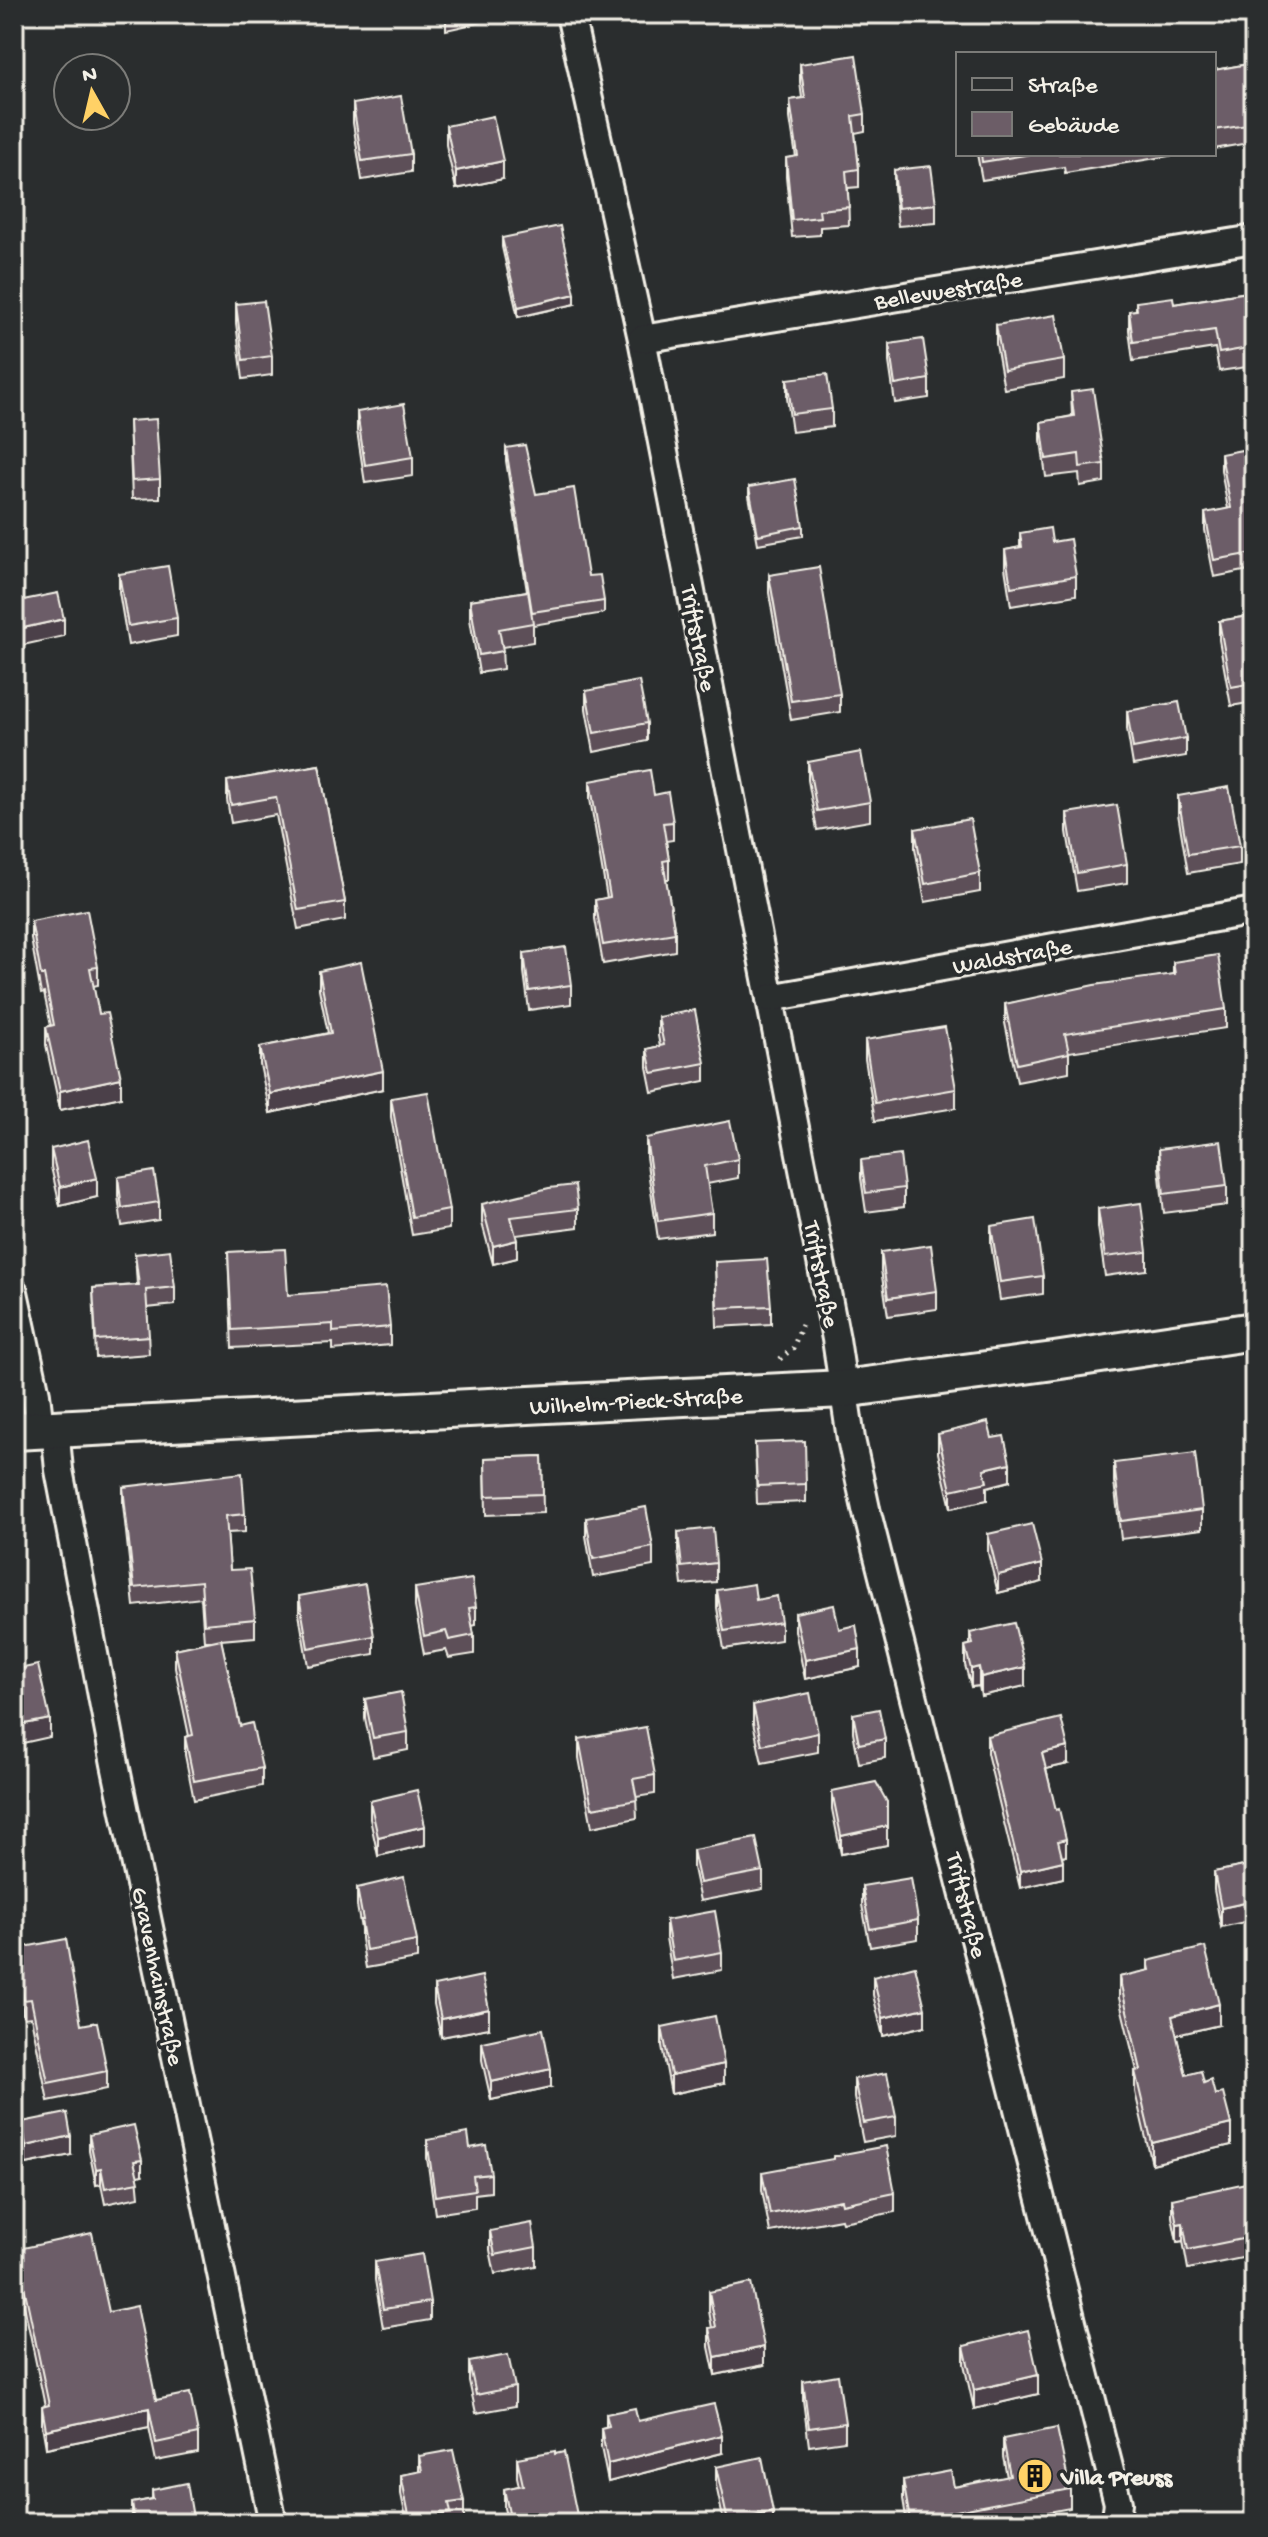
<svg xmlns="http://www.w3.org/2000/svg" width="1268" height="2537" viewBox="0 0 1268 2537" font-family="'Gochi Hand',sans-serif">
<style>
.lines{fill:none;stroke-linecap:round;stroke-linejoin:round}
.street-casing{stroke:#f4f1e8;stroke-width:32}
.secondary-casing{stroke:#f4f1e8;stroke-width:42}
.path{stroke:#f4f1e8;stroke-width:5;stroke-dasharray:2 6;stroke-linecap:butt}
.street{stroke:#2a2d2e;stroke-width:26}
.secondary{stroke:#2a2d2e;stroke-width:36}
.wall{fill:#5d5059;stroke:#f4f1e8;stroke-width:2}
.shaded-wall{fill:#4c4148;stroke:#f4f1e8;stroke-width:2}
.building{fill:#6c5d67;stroke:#f4f1e8;stroke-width:2}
.labels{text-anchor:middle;stroke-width:7;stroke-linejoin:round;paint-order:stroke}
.street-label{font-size:24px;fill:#f4f1e8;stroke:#2a2d2e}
.poi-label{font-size:24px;font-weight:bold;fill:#f4f1e8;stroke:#2a2d2e;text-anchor:start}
</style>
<rect width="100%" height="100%" fill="#2a2d2e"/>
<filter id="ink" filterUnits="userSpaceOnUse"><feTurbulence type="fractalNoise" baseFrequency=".0125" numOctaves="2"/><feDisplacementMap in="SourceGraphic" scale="16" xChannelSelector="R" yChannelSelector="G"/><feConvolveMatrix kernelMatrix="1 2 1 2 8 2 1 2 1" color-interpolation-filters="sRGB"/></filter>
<g filter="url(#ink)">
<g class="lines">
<defs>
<g id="street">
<path d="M570 14 642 339 836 1339 851 1439 866 1509 1118 2503 1115 2523"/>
<path d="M642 339 1254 239"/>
<path d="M770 998 1254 911"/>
<path d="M14 1292 36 1394 40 1429"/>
<path d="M55 1428 59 1470 115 1764 273 2523"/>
</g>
<path id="secondary" d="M14 1431 843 1389 1054 1361 1254 1331"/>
</defs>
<!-- street casing -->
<use href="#street" class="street-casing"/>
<!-- secondary casing -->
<use href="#secondary" class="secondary-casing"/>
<!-- path -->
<path class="path" d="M780 1359 793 1348 802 1325"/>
<!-- street -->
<use href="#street" class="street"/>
<!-- secondary -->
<use href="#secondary" class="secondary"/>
</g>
<!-- wall -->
<g class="wall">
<path d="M14 14H43L14 19Z"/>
<path d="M1254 63V142L1214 149V70Z"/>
<path d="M800 64 865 114V131L855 133 859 169V187L848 188 849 225 820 227V235L792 237 786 176V158L796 157 790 118V100L802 98 800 82Z"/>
<path d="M353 104 411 154V172L362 180 353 123Z"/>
<path d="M446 126 503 179 456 189 446 145Z"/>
<path d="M977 154H1181L1065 173 1064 167 982 180Z"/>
<path d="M894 170 936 204V223L898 226 894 188Z"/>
<path d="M502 238 575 304 518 317 502 247Z"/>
<path d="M1254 291V366L1219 371 1215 348 1133 361 1129 330V311L1136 310V302L1174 304Z"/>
<path d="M236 304 272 356V375L243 379 236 323Z"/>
<path d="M996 325 1064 360V379L1004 389 996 344Z"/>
<path d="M889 344 929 379V398L895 403 889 362Z"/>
<path d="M787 379 832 409V427L792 432 787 398Z"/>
<path d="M1071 392 1104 464V482L1080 486 1079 473 1046 477 1041 440V422L1072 416Z"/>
<path d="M357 412 413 457V476L365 483 357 431Z"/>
<path d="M129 421 160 479V498L132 499Z"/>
<path d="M506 448 604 601V613L533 625V642L502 647 503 669 479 673 470 619V600L527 591 506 461Z"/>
<path d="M1221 454 1254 484V569L1214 577 1205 530V513L1228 509 1221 470Z"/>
<path d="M749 487 803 526V536L758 544 749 496Z"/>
<path d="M1020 533 1052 542 1076 576V595L1011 606 1005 568V550L1020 547Z"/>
<path d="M119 574 177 618V636L128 645 119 592Z"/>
<path d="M769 575 840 694V712L791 720 769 593Z"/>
<path d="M1254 615V702L1231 706 1219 640V621Z"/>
<path d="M586 691 647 723V741L594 752 586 709Z"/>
<path d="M1127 711 1186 738V756L1133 765 1127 729Z"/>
<path d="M808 762 870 802V821L817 830 808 780Z"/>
<path d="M319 765 345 902V920L298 929 276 815 231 823 227 800V781Z"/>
<path d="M590 781 654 795 673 822V840L666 841 669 860V879H666L675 933V951L603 964 595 919V900L607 898 590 799Z"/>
<path d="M1178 796 1240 846V864L1188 873 1178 814Z"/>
<path d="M1067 813 1127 864V883L1077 891 1067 832Z"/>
<path d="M915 829 980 873V892L925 902 915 848Z"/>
<path d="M31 921 98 967V985L93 986 99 1014 121 1097 60 1110 46 1045V1027L51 1026 44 993 41 994 31 939Z"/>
<path d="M524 953 571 985V1004L529 1010 524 972Z"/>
<path d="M1173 962 1226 1009V1028L1069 1052V1072L1017 1082 1005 1023V1004L1173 974Z"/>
<path d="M319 971 383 1089 270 1113 260 1065V1047L328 1033 319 989Z"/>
<path d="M658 1017 705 1063V1081L652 1092 647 1067V1049L660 1046 658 1036Z"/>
<path d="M865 1040 956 1089V1108L875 1121 865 1059Z"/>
<path d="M391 1098 449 1210V1229L412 1235 391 1117Z"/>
<path d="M646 1138 738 1159V1178L707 1184 712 1213V1232L658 1239 646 1157Z"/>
<path d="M51 1149 97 1197 60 1206 51 1167Z"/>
<path d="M1159 1149 1227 1186V1205L1164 1213 1159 1167Z"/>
<path d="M861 1160 904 1188V1207L866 1212 861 1178Z"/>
<path d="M118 1177 159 1202V1220L122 1226 118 1196Z"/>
<path d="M482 1204 578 1209V1227L516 1235 517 1258 493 1264 482 1223Z"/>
<path d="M1098 1209 1147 1252V1270L1105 1276 1098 1227Z"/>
<path d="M991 1226 1043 1276V1294L1000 1300 991 1244Z"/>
<path d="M228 1252 288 1295 390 1327V1345L333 1350V1343L232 1348Z"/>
<path d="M881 1252 937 1291V1309L888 1316 881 1270Z"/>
<path d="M135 1254 175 1287V1305L147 1308 149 1354 96 1358 93 1288 137 1285Z"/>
<path d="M715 1262 771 1306V1324L717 1327Z"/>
<path d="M938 1434 992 1438 1010 1481 987 1487V1500L951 1508 938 1453Z"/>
<path d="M755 1443 806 1484V1502L757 1504Z"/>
<path d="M542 1456 543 1513 486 1515 485 1458Z"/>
<path d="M1114 1463 1202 1510V1529L1121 1539 1114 1482Z"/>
<path d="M123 1487 245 1514V1532L227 1533 230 1570 255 1619V1637L221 1640 240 1726 262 1768V1786L194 1800 185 1755V1737L189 1736 175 1668V1649L214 1641H204L201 1598 134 1606 123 1504Z"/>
<path d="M586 1518 653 1547V1566L593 1577 586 1536Z"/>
<path d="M678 1532 716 1563V1582L682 1585 678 1551Z"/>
<path d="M988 1534 1042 1582 998 1593 988 1553Z"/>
<path d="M415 1588 476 1607V1625L472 1626 474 1635V1654L449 1658 446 1650 424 1654 415 1607Z"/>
<path d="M717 1590 756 1600 781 1622V1640L724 1649 717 1608Z"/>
<path d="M299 1596 374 1636V1654L308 1666 299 1614Z"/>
<path d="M795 1613 839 1629 860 1667 805 1679 795 1631Z"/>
<path d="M970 1633 1025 1686 981 1696 979 1686 971 1687 965 1665V1646L970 1645Z"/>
<path d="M365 1699 408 1732V1750L373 1757 365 1718Z"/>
<path d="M753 1705 818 1733V1752L762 1763 753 1723Z"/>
<path d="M853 1714 885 1739V1758L859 1763 853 1732Z"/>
<path d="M987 1736 1068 1764 1046 1769 1066 1856 1062 1857 1063 1878 1020 1888 987 1753Z"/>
<path d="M579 1739 655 1775V1794L636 1797 637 1818 592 1827 579 1758Z"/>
<path d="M832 1791 887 1802V1845L841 1854 832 1809Z"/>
<path d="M370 1801 425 1845 378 1856 370 1819Z"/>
<path d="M693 1850 763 1871V1889L700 1901 693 1868Z"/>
<path d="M1254 1864 1221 1927 1214 1890V1872Z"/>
<path d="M862 1886 918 1920V1939L870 1947 862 1905Z"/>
<path d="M357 1888 417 1941V1959L366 1968 361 1939V1929L357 1906Z"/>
<path d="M666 1920 722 1952V1970L673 1979 666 1938Z"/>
<path d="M14 1949 107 2071V2089L48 2101 31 2017 24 2018 14 1967Z"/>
<path d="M1148 1961 1219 2025 1176 2035 1186 2075 1204 2083 1215 2095 1231 2145 1152 2164 1135 2092V2071H1137L1119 1998V1977L1148 1971Z"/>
<path d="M873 1977 925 2026 883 2036 873 1995Z"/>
<path d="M434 1986 489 2028 441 2037 434 2004Z"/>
<path d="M662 2027 724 2083 671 2094 662 2046Z"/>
<path d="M482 2042 551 2087 491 2100 482 2060Z"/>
<path d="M854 2079 896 2117V2136L863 2142 854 2098Z"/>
<path d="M22 2122 71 2155 26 2164 22 2141Z"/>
<path d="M89 2135 142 2175 137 2176 139 2197 105 2204 101 2184 96 2185 89 2150Z"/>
<path d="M427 2140 470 2148 491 2174V2192L475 2194V2208L435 2214 427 2158Z"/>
<path d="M762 2172 895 2193V2212L842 2222 841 2219 770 2232 762 2190Z"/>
<path d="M1172 2199 1254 2221 1247 2251V2257L1188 2269 1183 2241 1177 2242 1172 2217Z"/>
<path d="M490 2231 536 2247V2266L495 2274 490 2250Z"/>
<path d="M14 2250 109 2312 156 2400 198 2434V2453L156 2461 149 2427 46 2448 42 2425V2407L45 2406 24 2305 19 2306 14 2282Z"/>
<path d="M375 2262 430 2302V2320L383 2328 375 2280Z"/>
<path d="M709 2292 764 2365 715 2375 709 2347V2328H712L709 2311Z"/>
<path d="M964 2346 1038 2394 974 2409 964 2364Z"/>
<path d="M1254 2349V2408L1245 2369V2351Z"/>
<path d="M469 2362 515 2387V2406L476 2413 469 2381Z"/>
<path d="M803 2381 845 2423V2441L809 2446 803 2400Z"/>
<path d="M606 2414 722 2453 608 2482 601 2447V2428L606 2427Z"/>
<path d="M1003 2439 1070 2489V2508L991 2523H907L903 2499V2480L954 2487 1007 2477 1003 2457Z"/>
<path d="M419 2456 464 2501V2519L451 2521V2523H407L401 2494V2475L419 2472Z"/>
<path d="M517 2458 578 2520V2523H508L504 2508V2489L519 2486 517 2477Z"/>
<path d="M716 2467 773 2523H724L716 2485Z"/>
<path d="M152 2490 194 2523H132V2503L152 2499Z"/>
</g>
<!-- shaded-wall -->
<g class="shaded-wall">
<path d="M476 14H496V19L446 30V20Z"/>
<path d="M503 161V179L456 189V171Z"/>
<path d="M575 294V304L518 317V307Z"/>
<path d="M64 619V636L14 647V630Z"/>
<path d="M383 1071V1089L270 1113V1094Z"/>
<path d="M121 1078V1097L60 1110V1091Z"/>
<path d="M97 1178V1197L60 1206V1187Z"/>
<path d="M517 1240V1258L493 1264V1246Z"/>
<path d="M1010 1463V1481L987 1487V1500L951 1508V1490L984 1469Z"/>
<path d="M1042 1564V1582L998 1593V1575Z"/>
<path d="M860 1649V1667L805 1679V1660Z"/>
<path d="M979 1667V1686L971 1687V1669Z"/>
<path d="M1025 1667V1686L981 1696V1677Z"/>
<path d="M50 1719V1737L14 1745V1726Z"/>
<path d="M1068 1747V1764L1042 1770V1753Z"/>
<path d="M425 1826V1845L378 1856V1837Z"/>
<path d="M887 1826V1845L841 1854V1836Z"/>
<path d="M1066 1839V1856L1058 1858V1841Z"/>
<path d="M1063 1861V1878L1020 1888V1871Z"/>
<path d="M1254 1901V1920L1221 1927V1908Z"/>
<path d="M1219 2004V2025L1172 2036V2016Z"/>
<path d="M925 2008V2026L883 2036V2018Z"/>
<path d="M489 2009V2028L441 2037V2019Z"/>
<path d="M724 2064V2083L671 2094V2075Z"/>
<path d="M551 2069V2087L491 2100V2082Z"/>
<path d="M1231 2124V2145L1152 2164V2143Z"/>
<path d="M71 2136V2155L26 2164V2146Z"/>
<path d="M142 2160V2175L134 2177V2161Z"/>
<path d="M101 2168V2184L96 2185V2169Z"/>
<path d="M1183 2223V2241L1177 2242V2224Z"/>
<path d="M1254 2231V2250L1247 2251 1246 2233Z"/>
<path d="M24 2286V2305L19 2306V2288Z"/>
<path d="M764 2347V2365L715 2375V2357Z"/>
<path d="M1038 2375V2394L974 2409V2390Z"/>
<path d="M149 2408V2427L46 2448V2430Z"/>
<path d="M722 2435V2453L608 2482V2464Z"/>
<path d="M773 2512V2523H728V2522Z"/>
</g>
<!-- building -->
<g class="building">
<path d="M444 14H476L446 20Z"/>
<path d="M856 55 865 114 853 116 859 169 846 171 849 207 819 210 820 217 792 220 786 158 798 156 790 100 805 98 800 64Z"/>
<path d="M1254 63V124L1214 130V70Z"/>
<path d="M401 96 411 154 362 161 353 104Z"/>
<path d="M493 116 503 161 456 171 446 126Z"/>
<path d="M981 154H1031L982 162Z"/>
<path d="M931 166 936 204 898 208 894 170Z"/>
<path d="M560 226 575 294 518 307 502 238Z"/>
<path d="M1254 291V347L1219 353 1215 330 1133 342 1129 311 1137 310 1136 302 1173 297 1174 304Z"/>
<path d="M264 301 272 356 243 360 236 304Z"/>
<path d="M1056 315 1064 360 1004 370 996 325Z"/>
<path d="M923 339 929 379 895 385 889 344Z"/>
<path d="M827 374 832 409 792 414 787 379Z"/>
<path d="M1093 389 1104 464 1080 467 1079 454 1046 459 1041 422 1074 416 1071 392Z"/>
<path d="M404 404 413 457 365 465 357 412Z"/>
<path d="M156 419 160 479 132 481 129 421Z"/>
<path d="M525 445 536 494 574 488 588 576 600 575 604 601 532 612 506 448Z"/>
<path d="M1247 449 1254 484V553L1214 560 1205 513 1231 508 1221 454Z"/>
<path d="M795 479 803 526 758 535 749 487Z"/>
<path d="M1050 528 1052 542 1070 539 1076 576 1011 587 1005 550 1022 547 1020 533Z"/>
<path d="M168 566 177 618 128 626 119 574Z"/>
<path d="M16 567 23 600 58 593 64 619 14 630V568Z"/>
<path d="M819 567 840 694 791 701 769 575Z"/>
<path d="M528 591 533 623 499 629 503 651 479 655 470 600Z"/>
<path d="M1254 615V666H1251L1254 683 1231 687 1219 621Z"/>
<path d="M639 681 647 723 594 733 586 691Z"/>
<path d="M1179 702 1186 738 1133 748 1127 711Z"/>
<path d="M861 752 870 802 817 811 808 762Z"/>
<path d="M319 765 345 902 298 910 276 797 231 805 227 781Z"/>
<path d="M650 770 654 795 668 792 673 822 663 823 669 860 663 861 675 933 603 945 595 900 610 897 590 781Z"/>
<path d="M1229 787 1240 846 1188 854 1178 796Z"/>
<path d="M1117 805 1127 864 1077 873 1067 813Z"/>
<path d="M970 819 980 873 925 884 915 829Z"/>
<path d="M87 910 98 967 90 968 99 1014 107 1013 121 1078 60 1091 46 1027 54 1025 44 975H41L31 921Z"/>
<path d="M566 947 571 985 529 991 524 953Z"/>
<path d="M1218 955 1226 1009 1065 1034 1069 1053 1017 1064 1005 1004 1094 985 1175 974 1173 962Z"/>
<path d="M361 962 383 1071 270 1094 260 1047 331 1033 319 971Z"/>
<path d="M695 1010 705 1063 652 1073 647 1049 664 1045 658 1017Z"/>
<path d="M945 1027 956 1089 875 1103 865 1040Z"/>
<path d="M428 1092 449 1210 412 1217 391 1098Z"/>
<path d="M730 1121 738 1159 705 1166 712 1213 658 1221 646 1138Z"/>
<path d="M88 1140 97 1178 60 1187 51 1149Z"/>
<path d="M1221 1141 1227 1186 1164 1194 1159 1149Z"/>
<path d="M900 1155 904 1188 866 1193 861 1160Z"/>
<path d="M154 1171 159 1202 122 1208 118 1177Z"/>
<path d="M575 1185 578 1209 511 1217 517 1240 493 1246 482 1204 549 1188Z"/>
<path d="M1141 1203 1147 1252 1105 1257 1098 1209Z"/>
<path d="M1035 1219 1043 1276 1000 1282 991 1226Z"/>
<path d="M931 1245 937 1291 888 1298 881 1252Z"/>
<path d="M285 1249 288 1295 386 1287 390 1327 333 1332V1324L232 1330 228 1252Z"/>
<path d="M170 1250 175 1287 146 1290 149 1336 96 1340 93 1288 139 1285 135 1254Z"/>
<path d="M767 1259 771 1306 717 1308 715 1262Z"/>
<path d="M988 1422 992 1438 1004 1436 1010 1463 984 1469 987 1482 951 1490 938 1434Z"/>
<path d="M805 1441 806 1484 757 1486 755 1443Z"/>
<path d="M1195 1453 1202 1510 1121 1521 1114 1463Z"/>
<path d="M542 1456 543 1494 486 1496 485 1458Z"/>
<path d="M242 1473 245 1514 226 1516 230 1570 250 1569 255 1619 204 1624 201 1581 134 1588 123 1487Z"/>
<path d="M646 1507 653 1547 593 1559 586 1518Z"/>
<path d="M1032 1524 1042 1564 998 1575 988 1534Z"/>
<path d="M713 1528 716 1563 682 1567 678 1532Z"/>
<path d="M472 1579 476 1607 469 1608 474 1635 449 1640 446 1631 424 1636 415 1588Z"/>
<path d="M365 1584 374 1636 308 1648 299 1596Z"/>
<path d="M754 1584 756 1600 777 1596 781 1622 724 1631 717 1590Z"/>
<path d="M834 1605 839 1629 856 1625 860 1649 805 1660 795 1613Z"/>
<path d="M1014 1623 1025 1667 981 1677 979 1667 971 1669 965 1646 973 1644 970 1633Z"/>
<path d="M221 1639 240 1726 252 1723 262 1768 194 1781 185 1737 193 1735 175 1649Z"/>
<path d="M38 1665 50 1719 14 1726V1670Z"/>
<path d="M401 1692 408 1732 373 1738 365 1699Z"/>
<path d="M810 1693 818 1733 762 1745 753 1705Z"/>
<path d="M879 1709 885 1739 859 1744 853 1714Z"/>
<path d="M1061 1718 1068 1747 1042 1753 1056 1810 1059 1809 1066 1839 1058 1841 1063 1861 1020 1871 987 1736Z"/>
<path d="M646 1727 655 1775 633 1779 637 1800 592 1808 579 1739Z"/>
<path d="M876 1782 887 1802V1826L841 1836 832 1791Z"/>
<path d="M417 1790 425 1826 378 1837 370 1801Z"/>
<path d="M756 1838 763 1871 700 1883 693 1850Z"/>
<path d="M1254 1864V1901L1221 1908 1214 1872Z"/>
<path d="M404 1877 417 1941 366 1950 361 1920H363L357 1888Z"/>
<path d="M911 1878 918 1920 870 1929 862 1886Z"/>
<path d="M715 1911 722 1952 673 1961 666 1920Z"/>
<path d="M66 1939 81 2025 97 2022 107 2071 48 2083 31 1999 24 2000 14 1949Z"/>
<path d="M1205 1947 1219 2004 1172 2016 1186 2075 1201 2071 1204 2083 1211 2080 1215 2095 1223 2093 1231 2124 1152 2143 1135 2071 1141 2070 1119 1977 1150 1970 1148 1961Z"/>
<path d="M915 1966 925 2008 883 2018 873 1977Z"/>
<path d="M482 1976 489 2009 441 2019 434 1986Z"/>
<path d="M715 2016 724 2064 671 2075 662 2027Z"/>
<path d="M543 2029 551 2069 491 2082 482 2042Z"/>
<path d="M887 2073 896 2117 863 2123 854 2079Z"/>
<path d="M67 2113 71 2136 26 2146 22 2122Z"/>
<path d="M134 2125 142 2160 134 2161 139 2182 105 2188 101 2168 96 2169 89 2135Z"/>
<path d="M468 2133 470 2148 486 2145 491 2174 473 2176 475 2190 435 2196 427 2140Z"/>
<path d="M886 2146 895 2193 842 2204 841 2200 770 2214 762 2172 833 2159V2156Z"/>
<path d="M1246 2183 1254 2221V2231L1246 2233 1247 2238 1188 2250 1183 2223 1177 2224 1172 2199Z"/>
<path d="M532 2223 536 2247 495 2255 490 2231Z"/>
<path d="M92 2233 109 2312 137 2306 156 2400 190 2393 198 2434 156 2443 149 2408 46 2430 42 2407 49 2405 24 2286 19 2288 14 2263V2250Z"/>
<path d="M422 2254 430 2302 383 2309 375 2262Z"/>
<path d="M751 2283 764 2347 715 2357 709 2328 716 2327 709 2292Z"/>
<path d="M1028 2330 1038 2375 974 2390 964 2346Z"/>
<path d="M1254 2349V2389L1245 2351Z"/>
<path d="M508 2355 515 2387 476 2395 469 2362Z"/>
<path d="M838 2375 845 2423 809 2428 803 2381Z"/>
<path d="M714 2404 722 2435 608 2464 601 2428 609 2426 606 2414 635 2408 638 2421Z"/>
<path d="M1057 2428 1070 2489 910 2520 903 2480 951 2471 954 2487 1010 2476 1003 2439Z"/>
<path d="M453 2450 464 2501 449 2503 451 2513 410 2520 401 2475 422 2471 419 2456Z"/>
<path d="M555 2451V2454L564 2452 578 2520 561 2523H511L504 2489 523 2485 517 2458Z"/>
<path d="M762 2457 773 2512 728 2522 716 2467Z"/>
<path d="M187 2483 194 2523H135L132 2503 153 2499 152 2490Z"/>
</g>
</g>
<!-- icons -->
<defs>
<symbol id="building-disc" viewBox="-11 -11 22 22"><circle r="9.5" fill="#ffd166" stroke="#2a2d2e"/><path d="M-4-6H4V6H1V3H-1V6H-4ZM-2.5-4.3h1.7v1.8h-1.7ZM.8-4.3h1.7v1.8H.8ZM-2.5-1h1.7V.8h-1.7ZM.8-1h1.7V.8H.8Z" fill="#111"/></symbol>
</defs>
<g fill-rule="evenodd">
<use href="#building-disc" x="1015" y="2456" width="40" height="40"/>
</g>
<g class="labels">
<!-- street labels -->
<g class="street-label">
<text transform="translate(948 289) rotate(-9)" y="8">Bellevuestraße</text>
<text transform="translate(700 638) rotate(79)" y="8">Triftstraße</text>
<text transform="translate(1012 955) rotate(-10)" y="8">Waldstraße</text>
<text transform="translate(823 1274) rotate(79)" y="8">Triftstraße</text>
<text transform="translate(636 1400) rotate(-3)" y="8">Wilhelm-Pieck-Straße</text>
<text transform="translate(968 1905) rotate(76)" y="8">Triftstraße</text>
<text transform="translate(159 1976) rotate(78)" y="8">Gravenhainstraße</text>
</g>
<!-- poi labels -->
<g class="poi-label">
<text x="1061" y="2484">Villa Preuss</text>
</g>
</g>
<!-- margin -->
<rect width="1268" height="2537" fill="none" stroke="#2a2d2e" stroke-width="48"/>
<rect x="24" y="24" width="1220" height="2489" fill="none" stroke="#f4f1e8" stroke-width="3" filter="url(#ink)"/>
<!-- legend -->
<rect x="956" y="52" width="260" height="104" fill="#2a2d2e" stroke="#7b7b78" stroke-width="2"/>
<rect x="972" y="78" width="40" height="12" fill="#2a2d2e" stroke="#7b7b78" stroke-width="2"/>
<text x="1028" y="92" font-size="24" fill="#f4f1e8">Straße</text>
<rect x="972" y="112" width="40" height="24" fill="#6c5d67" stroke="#7b7b78" stroke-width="2"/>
<text x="1028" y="132" font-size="24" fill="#f4f1e8">Gebäude</text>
<!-- north arrow -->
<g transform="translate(92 92) rotate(352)"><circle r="38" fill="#2a2d2e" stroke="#7b7b78" stroke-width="2"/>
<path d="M0-6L14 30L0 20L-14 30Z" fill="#ffd166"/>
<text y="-12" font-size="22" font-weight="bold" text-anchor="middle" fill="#f4f1e8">N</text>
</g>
</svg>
